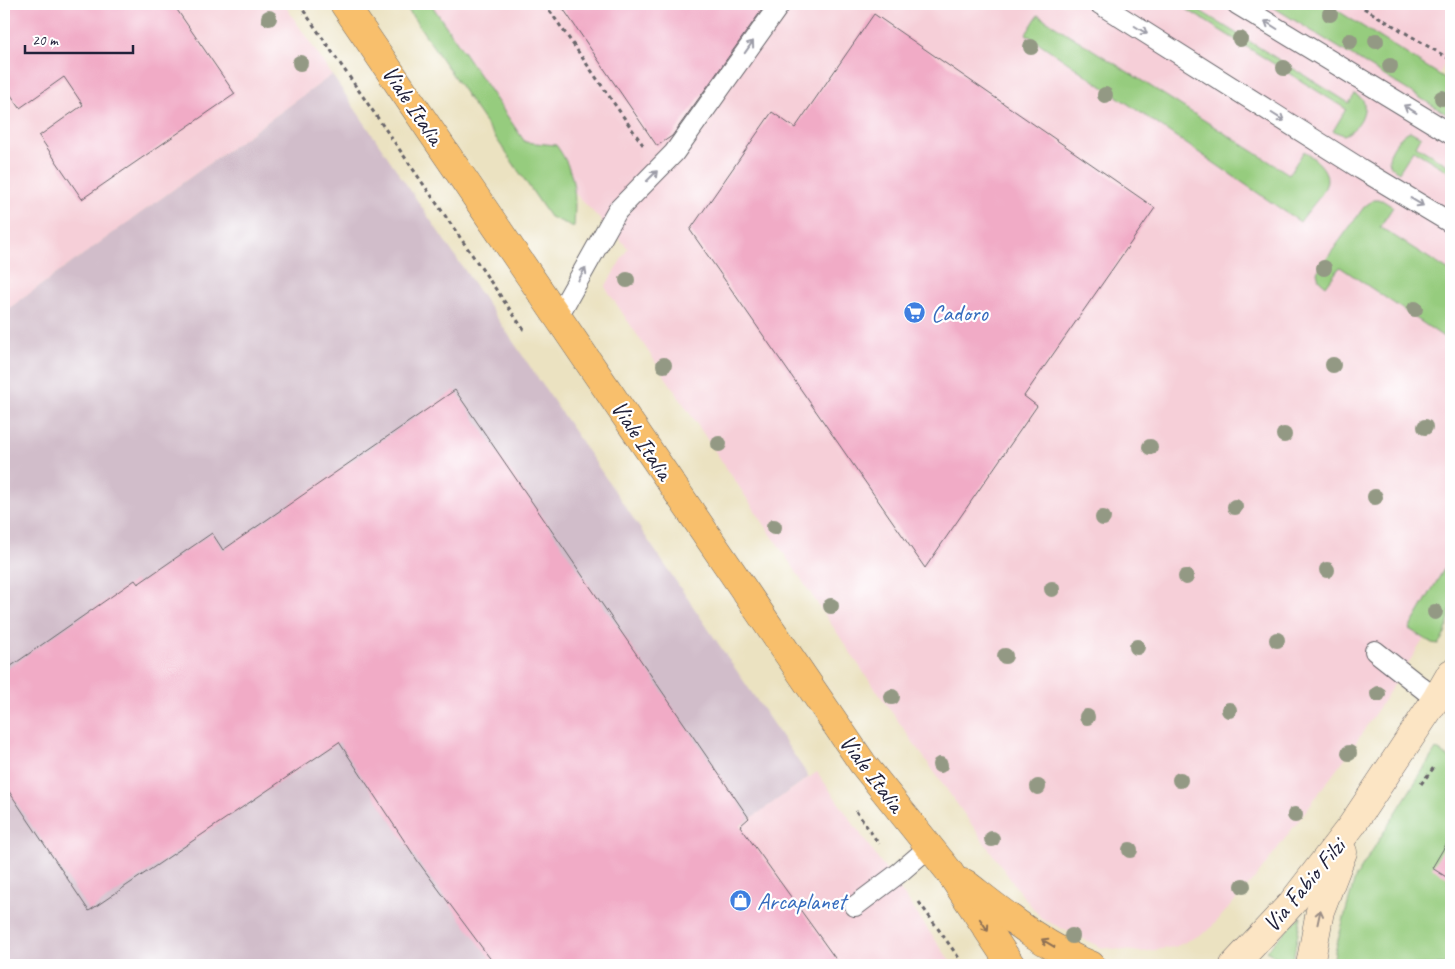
<svg xmlns="http://www.w3.org/2000/svg" width="1455" height="969" viewBox="0 0 1455 969" font-family="Caveat,sans-serif">
<style>
.built{fill:#f6cfd8}
.industrial{fill:#d1bdca}
.green{fill:#96cc7e;stroke:#5c775c}
.building{fill:#f1abc6}
.lines{fill:none;stroke-linecap:round;stroke-linejoin:round}
.lane-casing{stroke:#68656a;stroke-width:22}
.secondary-casing{stroke:#68656a;stroke-width:29}
.primary-casing{stroke:#68656a;stroke-width:29}
.path{stroke:#68656a;stroke-width:3;stroke-dasharray:4 4;stroke-linecap:butt}
.lane{stroke:#fff;stroke-width:20}
.secondary{stroke:#fce5c4;stroke-width:28}
.primary{stroke:#f8bf6c;stroke-width:28}
.tree{fill:#939984}
.oneway{stroke:#9c9ca7}
.oneway2{stroke:#9a8d86}
.oneway3{stroke:#8d7054}
.labels{text-anchor:middle;stroke-width:4.5;stroke-linejoin:round;paint-order:stroke}
.street-label{font-size:24px;fill:#22223b;stroke:#fff}
.shop-label{font-size:24px;fill:#366cbe;stroke:#fff;text-anchor:start}
</style>
<rect width="100%" height="100%" fill="#fff"/>
<filter id="ink" filterUnits="userSpaceOnUse"><feTurbulence type="fractalNoise" baseFrequency=".02" numOctaves="2"/><feDisplacementMap in="SourceGraphic" scale="10" xChannelSelector="R" yChannelSelector="G"/><feConvolveMatrix kernelMatrix="1 2 1 2 8 2 1 2 1" color-interpolation-filters="sRGB"/></filter>
<filter id="wash" filterUnits="userSpaceOnUse"><feTurbulence type="fractalNoise" baseFrequency=".0096" numOctaves="4" result="noise"/><feDisplacementMap in="SourceGraphic" scale="20" xChannelSelector="R" yChannelSelector="G"/><feGaussianBlur stdDeviation="1.12" result="paint"/><feColorMatrix in="noise" values="0 0 0 0 0 0 0 0 0 0 0 0 0 0 0 0 0 1.4 0 .05"/><feComposite in="paint" operator="in"/></filter>
<g filter="url(#wash)">
<rect width="100%" height="100%" fill="#ebe2c1"/>
<!-- built -->
<g class="built">
<path d="M4 4H284L332 75 4 312Z"/>
<path d="M431 4H1270L1451 112V598L1349 753 1257 876 1208 931 1175 947 1141 952 1100 947 1042 919 1018 890 864 673 605 287 628 248 525 142Z"/>
<path d="M1327 4H1451V53L1439 74Z"/>
<path d="M817 772 953 965H577L753 816Z"/>
</g>
<!-- industrial -->
<path class="industrial" d="M332 75 809 777 740 826 577 965H4V312Z"/>
<!-- green -->
<g class="green">
<path d="M404 4H431L525 142 556 145C576 172 576 194 574 227L550 217Z"/>
<path d="M1178 4H1189L1349 103 1355 94 1363 100C1368 113 1357 130 1344 135L1333 131 1346 109Z"/>
<path d="M1268 4H1327L1451 82V117Z"/>
<path d="M1038 15 1289 174 1304 151C1345 179 1323 190 1300 222L1026 34Z"/>
<path d="M1410 131 1421 137 1416 146 1451 167V173L1413 150 1399 172C1396 170 1391 168 1390 164 1385 154 1401 134 1410 131Z"/>
<path d="M1373 200H1382L1393 207 1380 227 1451 272V342L1340 267 1326 286 1319 280 1317 272 1364 207Z"/>
<path d="M1451 557C1451 582 1455 627 1438 644L1432 643 1409 629Z"/>
<path d="M1436 749 1451 759V965H1333L1335 951 1355 878Z"/>
<path d="M1301 916 1292 965H1290L1266 951Z"/>
</g>
<g id="blocks">
<!-- building -->
<g class="building">
<path d="M4 4H173L235 94 82 199 39 136 83 105 64 77 20 108 4 85Z"/>
<path d="M560 4H766L672 136 657 146Z"/>
<path d="M874 14 1155 208 1024 396 1037 406 925 568 690 230 772 112 795 128Z"/>
<path d="M455 390 749 818 740 826 840 965H495L419 863 339 742 89 911 4 784V671L135 580 138 584 212 533 223 550Z"/>
<path d="M1451 836V880L1432 868Z"/>
</g>
</g>
</g>
<g filter="url(#ink)">
<use href="#blocks" fill-opacity="0" stroke="#68656a" stroke-width="1"/>
<g class="lines">
<defs>
<g id="lane">
<path d="M1100 4 1361 169 1451 223"/>
<path d="M1237 4 1451 134"/>
<path d="M558 316 617 211 674 153 780 4"/>
<path d="M1375 651 1436 699"/>
<path d="M855 906 899 873 928 848"/>
</g>
<g id="secondary">
<path d="M1234 965 1291 904 1352 825 1436 699 1451 673"/>
<path d="M1310 965 1320 911 1343 852"/>
</g>
<g id="primary">
<path d="M344 4 863 764 948 870 1011 965"/>
<path d="M965 883C1005 914 1044 947 1091 965"/>
</g>
</defs>
<!-- lane casing -->
<use href="#lane" class="lane-casing"/>
<!-- secondary casing -->
<use href="#secondary" class="secondary-casing"/>
<!-- primary casing -->
<use href="#primary" class="primary-casing"/>
<!-- path -->
<g class="path">
<path d="M299 4 524 330"/>
<path d="M545 4 643 145"/>
<path d="M1357 4 1451 60"/>
<path d="M1421 784 1435 766"/>
<path d="M856 811 879 844"/>
<path d="M919 902 964 965"/>
</g>
<!-- lane -->
<use href="#lane" class="lane"/>
<!-- secondary -->
<use href="#secondary" class="secondary"/>
<!-- primary -->
<use href="#primary" class="primary"/>
</g>
<!-- trees -->
<g class="tree">
<circle cx="1330" cy="14" r="8"/>
<circle cx="269" cy="18" r="8"/>
<circle cx="1240" cy="39" r="8"/>
<circle cx="1350" cy="41" r="8"/>
<circle cx="1376" cy="41" r="8"/>
<circle cx="1031" cy="47" r="8"/>
<circle cx="300" cy="63" r="8"/>
<circle cx="1390" cy="66" r="8"/>
<circle cx="1284" cy="68" r="8"/>
<circle cx="1105" cy="95" r="8"/>
<circle cx="1442" cy="98" r="8"/>
<circle cx="1324" cy="268" r="8"/>
<circle cx="627" cy="280" r="8"/>
<circle cx="1415" cy="309" r="8"/>
<circle cx="664" cy="365" r="8"/>
<circle cx="1333" cy="365" r="8"/>
<circle cx="1425" cy="427" r="8"/>
<circle cx="1284" cy="435" r="8"/>
<circle cx="719" cy="444" r="8"/>
<circle cx="1150" cy="447" r="8"/>
<circle cx="1375" cy="497" r="8"/>
<circle cx="1235" cy="507" r="8"/>
<circle cx="1103" cy="518" r="8"/>
<circle cx="774" cy="527" r="8"/>
<circle cx="1327" cy="570" r="8"/>
<circle cx="1186" cy="577" r="8"/>
<circle cx="1052" cy="589" r="8"/>
<circle cx="831" cy="606" r="8"/>
<circle cx="1435" cy="612" r="8"/>
<circle cx="1277" cy="640" r="8"/>
<circle cx="1137" cy="647" r="8"/>
<circle cx="1005" cy="656" r="8"/>
<circle cx="1378" cy="694" r="8"/>
<circle cx="892" cy="697" r="8"/>
<circle cx="1229" cy="710" r="8"/>
<circle cx="1087" cy="717" r="8"/>
<circle cx="1349" cy="753" r="8"/>
<circle cx="940" cy="765" r="8"/>
<circle cx="1180" cy="780" r="8"/>
<circle cx="1038" cy="787" r="8"/>
<circle cx="1295" cy="815" r="8"/>
<circle cx="992" cy="839" r="8"/>
<circle cx="1130" cy="850" r="8"/>
<circle cx="1243" cy="886" r="8"/>
<circle cx="1072" cy="936" r="8"/>
</g>
<!-- one-way arrows -->
<defs><path id="oneway-shaft" d="M-6 0H5M1.5-3L5.5 0L1.5 3" fill="none" stroke-width="1.6" stroke-linecap="round" stroke-linejoin="round" transform="scale(1.25)"/></defs>
<g class="oneway">
<use href="#oneway-shaft" transform="translate(1271 25) rotate(-148)"/>
<use href="#oneway-shaft" transform="translate(1141 30) rotate(32)"/>
<use href="#oneway-shaft" transform="translate(749 47) rotate(-55)"/>
<use href="#oneway-shaft" transform="translate(1410 109) rotate(-149)"/>
<use href="#oneway-shaft" transform="translate(1278 117) rotate(32)"/>
<use href="#oneway-shaft" transform="translate(652 176) rotate(-45)"/>
<use href="#oneway-shaft" transform="translate(1417 202) rotate(31)"/>
<use href="#oneway-shaft" transform="translate(582 274) rotate(-61)"/>
</g>
<use class="oneway2" href="#oneway-shaft" transform="translate(1319 917) rotate(-78)"/>
<g class="oneway3">
<use href="#oneway-shaft" transform="translate(984 925) rotate(56)"/>
<use href="#oneway-shaft" transform="translate(1048 943) rotate(-149)"/>
</g>
</g>
<!-- icons -->
<defs>
<symbol id="supermarket-disc" viewBox="-11 -11 22 22"><circle r="9.5" fill="#3f7fe0" stroke="#fff"/><path d="M-6-5.5h2.5l.6 2H6L4.5 2H-2.5L-4.4-4H-6ZM-1.5 3.2a1.3 1.3 0 1 0 .1 0ZM3 3.2a1.3 1.3 0 1 0 .1 0Z" fill="#fff"/></symbol>
<symbol id="shop-disc" viewBox="-11 -11 22 22"><circle r="9.5" fill="#3f7fe0" stroke="#fff"/><path d="M-5-2.5h2.3a2.7 3.5 0 0 1 5.4 0H5L5.5 6h-11ZM-1.5-2.5h3a1.5 2.3 0 0 0-3 0Z" fill="#fff"/></symbol>
</defs>
<g fill-rule="evenodd">
<use href="#supermarket-disc" x="902" y="300" width="25" height="25"/>
<use href="#shop-disc" x="728" y="888" width="25" height="25"/>
</g>
<g class="labels">
<!-- street labels -->
<g class="street-label">
<text transform="translate(413 105) rotate(56)" y="8">Viale Italia</text>
<text transform="translate(642 440) rotate(56)" y="8">Viale Italia</text>
<text transform="translate(872 773) rotate(53)" y="8">Viale Italia</text>
<text transform="translate(1304 885) rotate(-50)" y="8">Via Fabio Filzi</text>
</g>
<!-- shop labels -->
<g class="shop-label">
<text x="931" y="321">Cadoro</text>
<text x="757" y="909">Arcaplanet</text>
</g>
</g>
<!-- margin -->
<rect width="1455" height="969" fill="none" stroke="#fff" stroke-width="20"/>
<!-- scale -->
<path d="M25 45v8h108v-8" fill="none" stroke="#22223b" stroke-width="2.5"/>
<text x="32" y="45" font-size="15" fill="#22223b" stroke="#ffffff" stroke-width="4" paint-order="stroke">20 m</text>
</svg>
